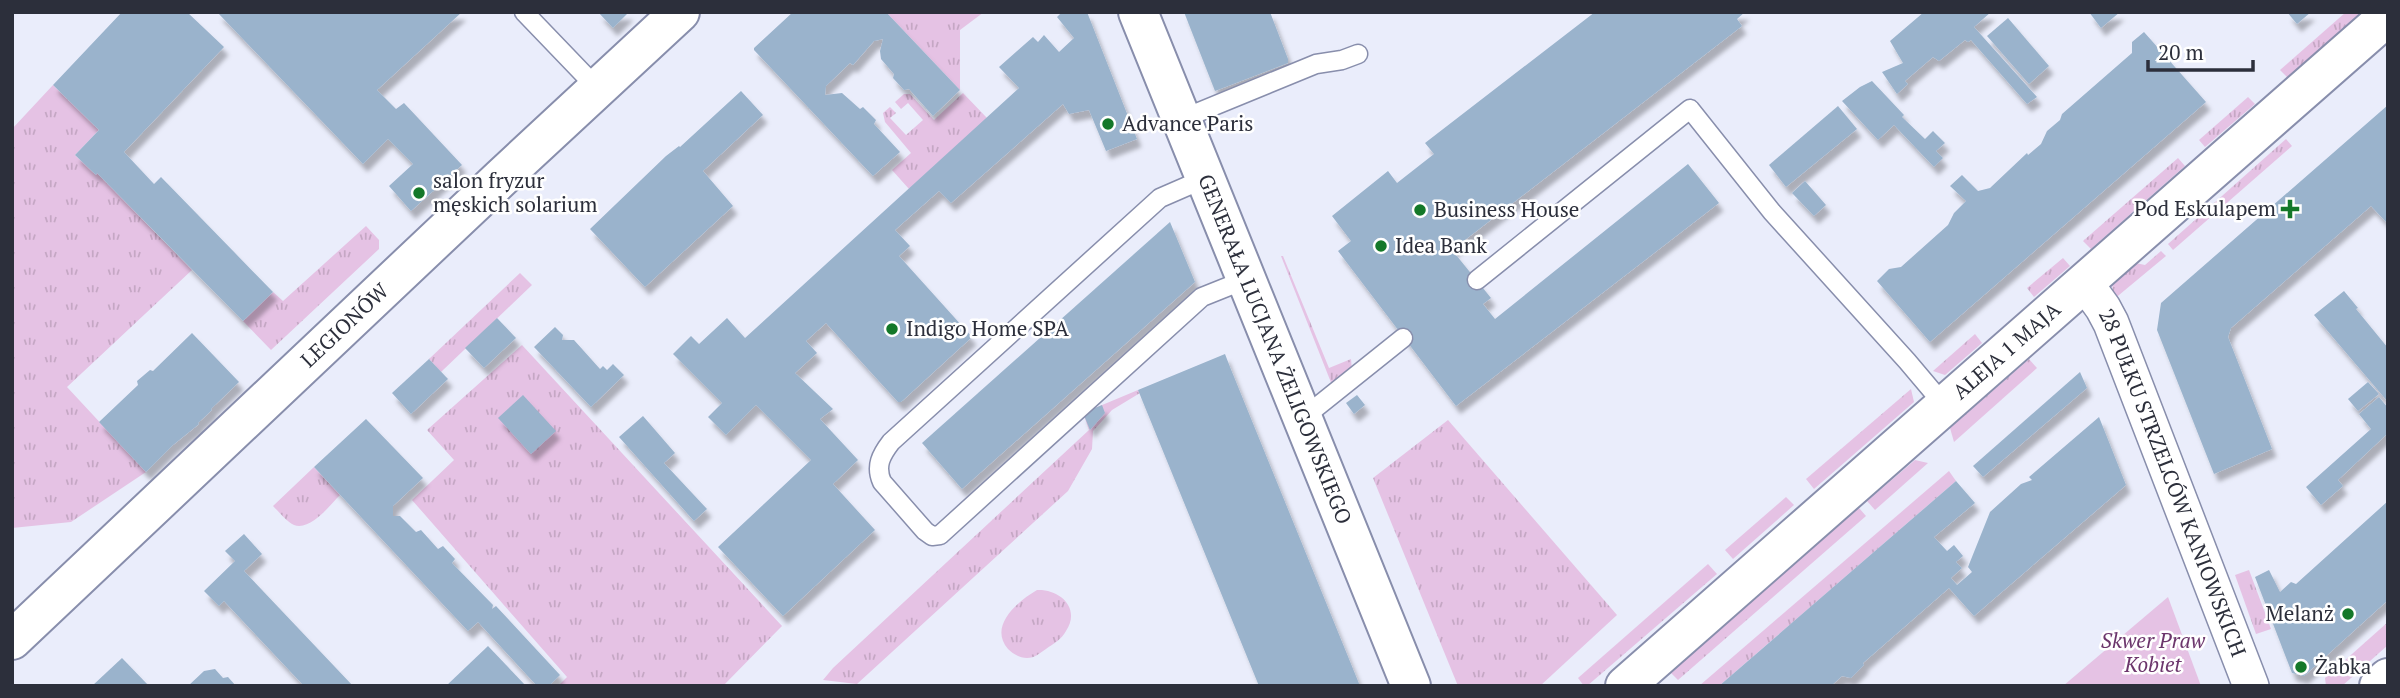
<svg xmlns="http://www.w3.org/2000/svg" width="2400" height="698" viewBox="0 0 2400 698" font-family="'PT Serif',serif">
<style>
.grass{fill:url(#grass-tufts)}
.park{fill:#e5c2e4}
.building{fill:#9ab3cc;filter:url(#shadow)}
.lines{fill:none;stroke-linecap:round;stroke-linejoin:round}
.service-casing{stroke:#888eac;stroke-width:21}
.minor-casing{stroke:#888eac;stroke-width:38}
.tertiary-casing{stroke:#888eac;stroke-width:42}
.service{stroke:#fff;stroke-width:18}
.minor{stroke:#fff;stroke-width:35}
.tertiary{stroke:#fff;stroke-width:38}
.poi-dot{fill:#147829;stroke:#fff;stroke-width:2.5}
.labels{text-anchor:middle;stroke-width:5;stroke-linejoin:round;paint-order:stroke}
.poi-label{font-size:21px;fill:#2c2f3b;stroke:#fff;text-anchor:start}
.street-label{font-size:21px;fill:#2c2f3b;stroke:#fff}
.park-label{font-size:21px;font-style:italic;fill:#6c366c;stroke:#fff}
</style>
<defs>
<pattern id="grass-tufts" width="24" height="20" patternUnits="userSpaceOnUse" patternTransform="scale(1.75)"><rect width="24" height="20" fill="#e5c2e4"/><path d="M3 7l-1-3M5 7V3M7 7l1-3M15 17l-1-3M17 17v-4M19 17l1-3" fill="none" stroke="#c5a7c4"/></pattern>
<filter id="shadow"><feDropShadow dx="4.5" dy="8" stdDeviation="2" flood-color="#0004"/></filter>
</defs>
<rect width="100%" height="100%" fill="#eaedfb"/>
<!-- grass -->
<g class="grass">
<path d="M886 12H984L960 30V90Z"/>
<path d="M2346 12H2364L2288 78 2280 70Z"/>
<path d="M53 85 99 130 75 155 95 174 97 173 192 270 67 387 146 472 71 522 12 528V129Z"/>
<path d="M963 93 987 118 909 189 892 170 911 153 885 122 883 113 890 107 896 113 890 118 906 135 923 120 908 103 901 109 895 102 904 94H910L934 120Z"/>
<path d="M2248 97 2255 104 2205 147 2199 140Z"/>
<path d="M2286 139 2292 146 2173 250 2168 244Z"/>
<path d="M2178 158 2185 166 2091 249 2083 241Z"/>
<path d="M366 226 379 240V249L271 350 243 321 273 292 283 301Z"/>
<path d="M2161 251 2166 256 2113 300 2112 278 2126 261 2145 265Z"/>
<path d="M1281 256H1283L1329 368 1351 359 1352 371 1332 385Z"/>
<path d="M2063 258 2070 266 2034 297 2027 288Z"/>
<path d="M520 273 532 285 441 372 429 359Z"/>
<path d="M1975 334 1982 343 1945 375 1933 371Z"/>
<path d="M522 345 782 626 723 686H558L567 677 412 500 454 460 427 430Z"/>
<path d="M2029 359 2037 368 1954 442 1950 428Z"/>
<path d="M1911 389 1914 402 1814 489 1806 479Z"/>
<path d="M1138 390 1140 393 1112 410 1093 431 1092 449 1068 491 857 684 823 680 833 668 1089 430 1083 413Z"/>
<path d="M1448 420 1617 615 1540 686H1458L1373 478Z"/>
<path d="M1915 460 1928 463 1875 510 1867 501Z"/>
<path d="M314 467 340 495C330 505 311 531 294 525 287 522 279 512 273 506Z"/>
<path d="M1949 471 1956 481 1741 667 1719 686H1699Z"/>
<path d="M1786 497 1794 505 1733 559 1725 550Z"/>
<path d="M1859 508 1866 516 1678 680 1670 672Z"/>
<path d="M1708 564 1717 574 1587 686H1584L1578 678Z"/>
<path d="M2249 570 2271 629 2256 634 2235 575Z"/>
<path d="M1037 590C1060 589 1081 608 1066 631 1062 639 1053 644 1046 649 1040 653 1035 658 1027 658 1020 658 1013 654 1008 649 988 626 1018 601 1037 590Z"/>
<path d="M2388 622V645L2342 686H2326L2325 678Z"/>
</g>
<!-- park -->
<path class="park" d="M2168 597 2201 686H2063Z"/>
<!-- building -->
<g class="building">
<path d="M122 12H187L224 47 124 152 154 184 161 177 273 292 243 321 97 173 96 175 75 155 99 130 53 85Z"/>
<path d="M217 12H462L377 90 396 109 404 103 462 165 411 211 389 186 413 164 388 139 363 164Z"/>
<path d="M598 12H629L613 28Z"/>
<path d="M793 12H886L960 90 933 116 909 89 904 90 893 78 894 74 881 59 880 51 883 39 874 41 853 65 850 63 826 86 825 95 842 93 860 109 863 107 876 120 874 124 900 152 873 176 754 50V48Z"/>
<path d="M1062 12H1087L1137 139 1106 151 1089 110 1069 114 1063 104 951 203 939 191 895 230 910 246 899 256 972 337 901 402H898L826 323 806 341 817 353 795 373 833 409 820 419 858 460 833 484 875 530 783 616 718 547 811 460 756 405 726 435 708 417 722 403 673 354 691 336 699 344 727 318 745 338 1019 88 999 67 1033 37 1038 42 1044 35 1059 52 1074 38 1057 17Z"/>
<path d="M1184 12H1270L1288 59V63L1215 91Z"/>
<path d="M1595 12H1745L1737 19 1742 26 1452 250 1491 298 1483 304 1495 319 1688 164 1719 203 1456 406 1338 251 1351 241 1332 216 1388 171 1397 183 1434 154 1425 143Z"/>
<path d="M1924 12H1991L1974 27 2037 97 2027 104 1971 40 1968 42 1965 40 1939 61 1933 57 1905 81 1908 84 1897 94 1882 72 1903 63 1890 41Z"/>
<path d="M2089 12H2120L2101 28Z"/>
<path d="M2287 12H2311L2297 24Z"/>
<path d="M2008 18 2049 66 2029 84 1987 36Z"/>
<path d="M2144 32 2206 102 1930 342 1877 281 1889 269 1901 267 1948 225 1954 213 1966 201 1950 186 1962 175 1978 191 1990 188 2027 153 2028 155 2041 144 2047 131 2060 120 2062 114 2132 53V42Z"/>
<path d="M1872 81 1904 115 1902 117 1925 139 1933 131 1945 143 1936 151 1943 158 1934 167 1894 125 1878 140 1842 101 1860 87Z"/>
<path d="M741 91 763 115 703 171 733 206 645 287 590 229 666 156 679 146 680 147Z"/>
<path d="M2388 105V224L2371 206 2231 328 2228 337 2272 449 2214 474 2157 330 2161 303Z"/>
<path d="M1838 106 1857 129 1786 187 1769 165Z"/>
<path d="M1805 181 1826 205 1814 216 1792 193Z"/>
<path d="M1170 222 1195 282 962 489 922 443Z"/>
<path d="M2344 291 2358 308 2356 309 2388 348V402L2314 315Z"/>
<path d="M497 318 516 338 484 368 465 348Z"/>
<path d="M555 327 563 335 562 340H574L600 369 603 366 607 370 613 364 624 375 591 407 534 347Z"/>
<path d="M192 333 239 382 211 409 212 410 198 423 199 424 173 445 146 472 99 422 138 385 137 381 150 370 153 371Z"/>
<path d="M1225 354 1230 367 1360 686H1259L1138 390Z"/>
<path d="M429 359 448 379 411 414 392 393Z"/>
<path d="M2080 372 2087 388 1983 477 1973 466Z"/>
<path d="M2368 382 2379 394 2358 411 2348 399Z"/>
<path d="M523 395 556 431 531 454 498 418Z"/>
<path d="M1357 395 1365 405 1354 414 1346 403Z"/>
<path d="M2379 397 2388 408V433L2338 480 2343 486 2321 505 2306 487 2371 429 2359 414Z"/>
<path d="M1102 405 1105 413 1090 430 1083 413Z"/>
<path d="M643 416 675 453 664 463 707 509 694 521 619 437Z"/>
<path d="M2099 417 2126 485 1974 616 1949 588 1863 663 1864 665 1851 678 1842 676 1831 686H1719L1956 481 1975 503 1934 537 1947 551 1954 545 1963 556 1956 562 1962 568 1951 578 1957 585 1972 572 1968 567 1990 512 2021 484 2032 480 2029 477Z"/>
<path d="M366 419 423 478 393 506V516H400L416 532 421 530 438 549 443 546 455 559 452 563 493 605 492 609 496 606 560 675 549 686H537L478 622 468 631 314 467Z"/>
<path d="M2388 501V600L2304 676 2292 673 2255 577 2269 570 2280 592 2291 582 2296 584Z"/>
<path d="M244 534 262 554 244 571 353 686H304L224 601 219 606 204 591 235 561 225 551Z"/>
<path d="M488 646 526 686H446Z"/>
<path d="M122 658 149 686H92Z"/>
<path d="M215 669 223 678 228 677 236 686H188L204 671Z"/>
</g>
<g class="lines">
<defs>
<g id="service">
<path d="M524 12 598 89"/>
<path d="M1182 119 1316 64 1342 60 1358 54"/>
<path d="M1206 178 1160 198 891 442C881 455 875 466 882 482L925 531 932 536 940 535 1202 297 1247 279"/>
<path d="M1477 280 1690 109 1772 212 1907 361 1945 406"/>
<path d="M1303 418 1403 338"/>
</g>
<g id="minor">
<path id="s1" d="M2085 283 2103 308 2111 323 2251 686"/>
</g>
<g id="tertiary">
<path id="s2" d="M1138 12 1411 686"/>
<path id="s3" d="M12 640 501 178 680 12"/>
<path id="s4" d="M1625 686 2388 16"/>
<path d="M2379 686 2388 678"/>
</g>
</defs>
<!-- service casing -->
<use href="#service" class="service-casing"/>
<!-- minor casing -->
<use href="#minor" class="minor-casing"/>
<!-- tertiary casing -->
<use href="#tertiary" class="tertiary-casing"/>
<!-- service -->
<use href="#service" class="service"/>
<!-- minor -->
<use href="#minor" class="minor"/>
<!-- tertiary -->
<use href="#tertiary" class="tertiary"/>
</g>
<!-- markers -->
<g class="poi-dot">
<circle cx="1108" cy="124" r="7"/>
<circle cx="419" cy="193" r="7"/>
<path d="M2286.5 198.5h7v7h7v7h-7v7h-7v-7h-7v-7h7z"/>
<circle cx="1420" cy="210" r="7"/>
<circle cx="1381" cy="246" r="7"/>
<circle cx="892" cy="329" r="7"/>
<circle cx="2348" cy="614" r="7"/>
<circle cx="2301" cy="667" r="7"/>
</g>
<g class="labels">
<!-- poi labels -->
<g class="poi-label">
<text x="1122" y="131">Advance Paris</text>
<text x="433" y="188">salon fryzur<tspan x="433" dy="24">męskich solarium</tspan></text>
<text x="2276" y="216" text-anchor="end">Pod Eskulapem</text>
<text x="1434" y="217">Business House</text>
<text x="1395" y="253">Idea Bank</text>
<text x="906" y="336">Indigo Home SPA</text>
<text x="2334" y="621" text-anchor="end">Melanż</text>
<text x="2315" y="674">Żabka</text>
</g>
<!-- street labels -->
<g class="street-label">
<text dy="7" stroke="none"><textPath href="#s3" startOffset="458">LEGIONÓW</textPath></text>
<text dy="7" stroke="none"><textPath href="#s2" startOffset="364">GENERAŁA LUCJANA ŻELIGOWSKIEGO</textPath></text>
<text dy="7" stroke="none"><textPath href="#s4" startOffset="508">ALEJA 1 MAJA</textPath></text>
<text dy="7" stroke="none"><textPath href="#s1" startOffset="219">28 PUŁKU STRZELCÓW KANIOWSKICH</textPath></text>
</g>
<!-- park labels -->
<g class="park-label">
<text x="2153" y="648">Skwer Praw<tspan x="2153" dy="24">Kobiet</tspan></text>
</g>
</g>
<!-- border -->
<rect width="2400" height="698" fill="none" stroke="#2c2f3b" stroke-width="28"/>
<!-- scale -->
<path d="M2148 60v10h105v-10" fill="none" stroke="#2c2f3b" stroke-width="3.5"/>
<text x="2158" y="60" font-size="21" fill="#2c2f3b" stroke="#ffffff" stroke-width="5" paint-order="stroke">20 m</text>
</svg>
